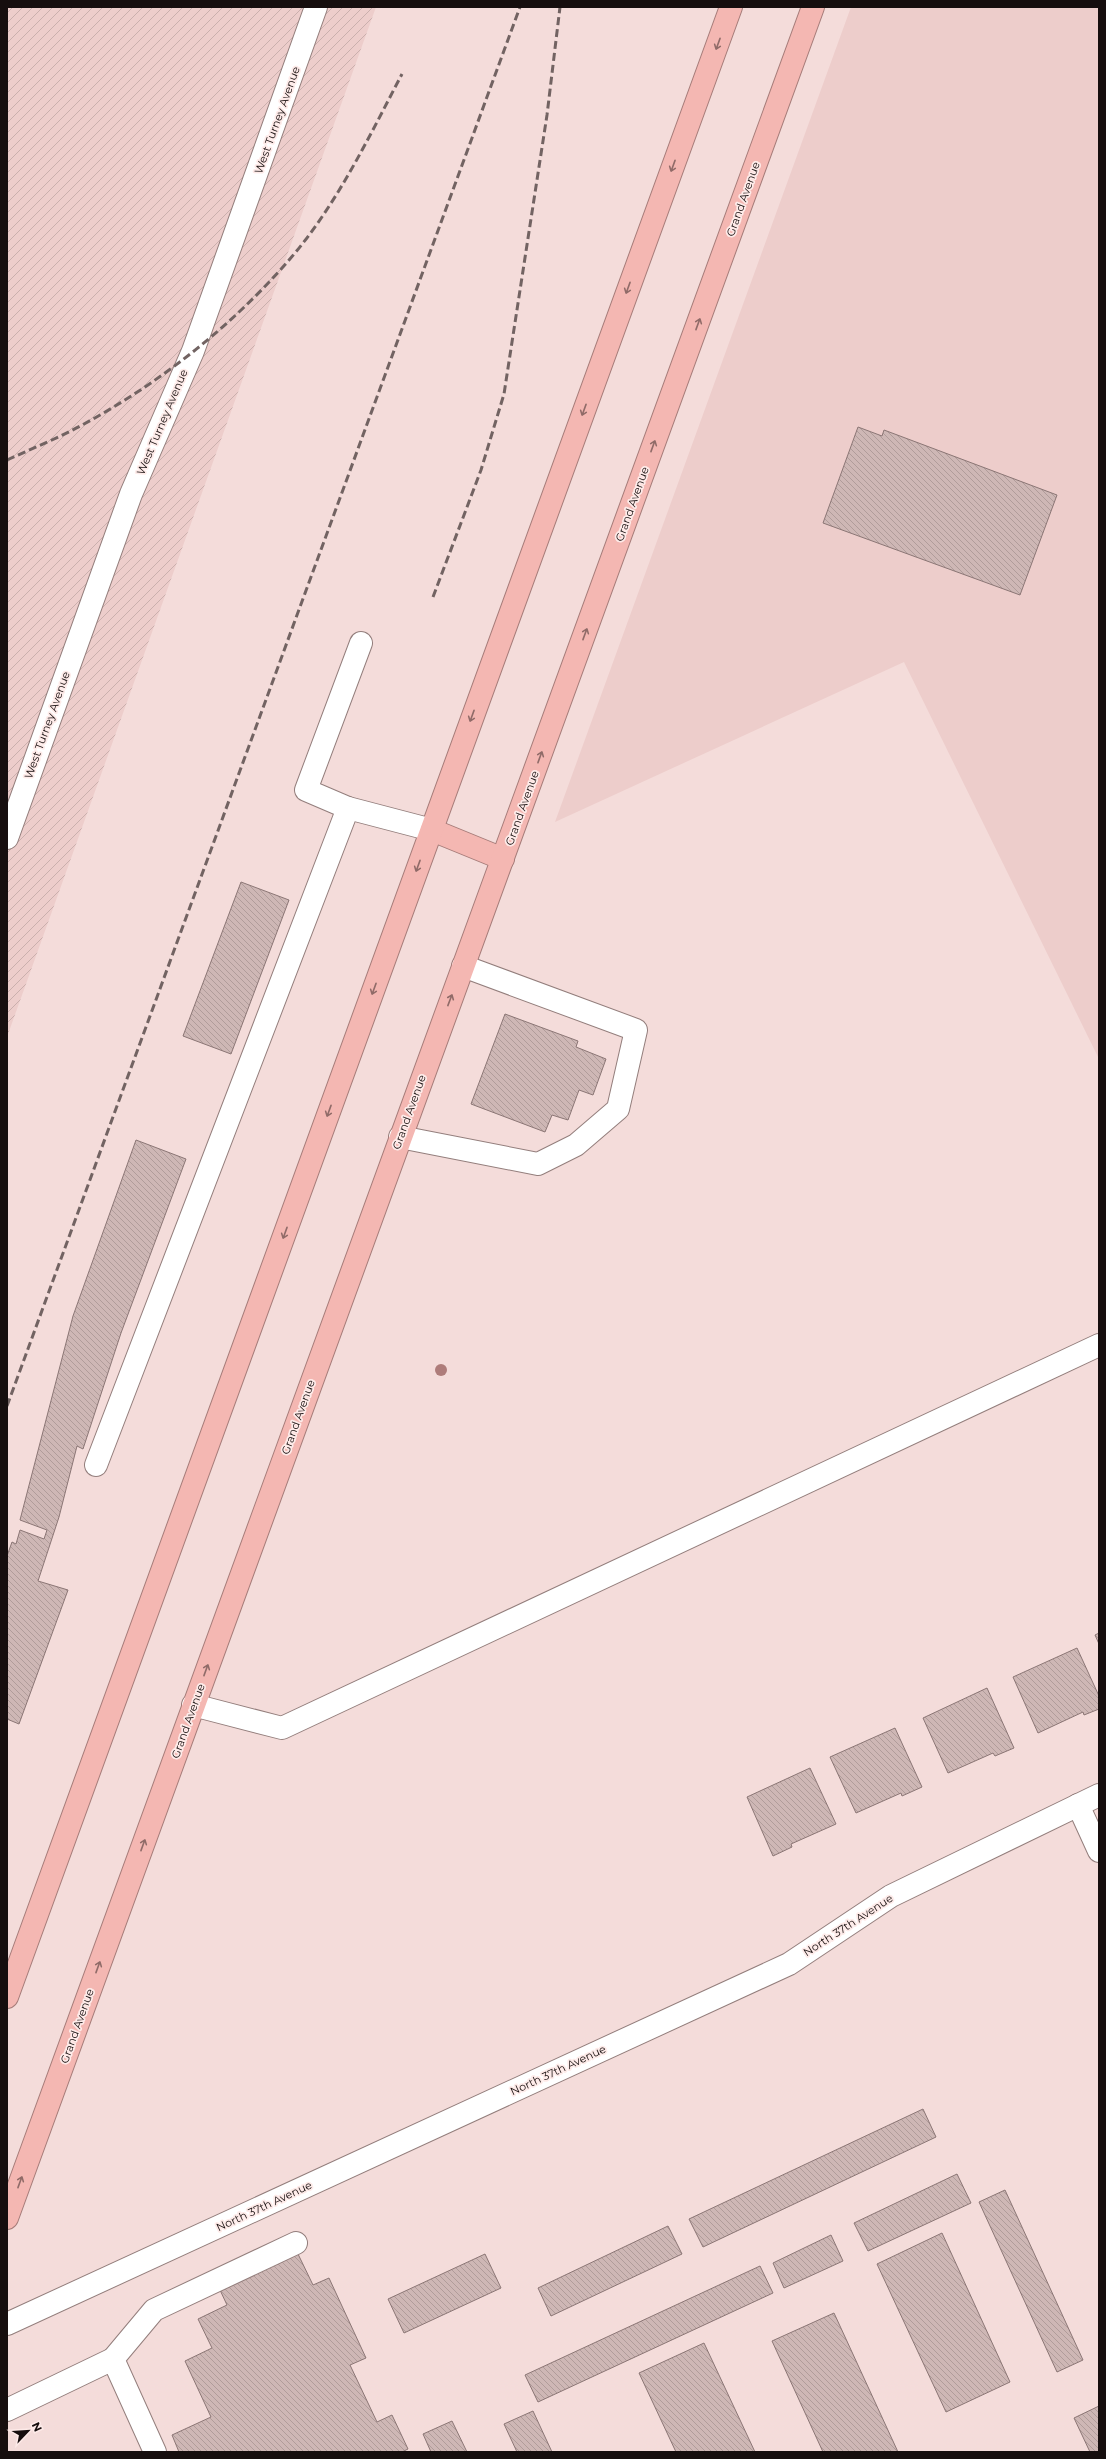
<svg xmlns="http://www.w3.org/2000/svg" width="1106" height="2459" viewBox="0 0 1106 2459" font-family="Montserrat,sans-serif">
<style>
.built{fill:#edcdcb}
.industrial{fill:url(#industrial-furrows)}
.building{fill:url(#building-back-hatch);stroke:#8b7675}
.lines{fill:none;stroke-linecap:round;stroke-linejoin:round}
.lane-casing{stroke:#937e7c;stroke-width:24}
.street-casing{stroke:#937e7c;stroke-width:24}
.highway-casing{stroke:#a67c79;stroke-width:24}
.lane{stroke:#fff;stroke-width:22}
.street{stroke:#fff;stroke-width:22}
.highway{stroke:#f4b7b2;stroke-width:22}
.rail{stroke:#726362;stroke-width:3;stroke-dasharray:8 4;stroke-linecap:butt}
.tree{fill:#ae7c7a}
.oneway{stroke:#906b68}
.labels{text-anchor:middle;stroke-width:3.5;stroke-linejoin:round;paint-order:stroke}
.street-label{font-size:11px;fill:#160e0e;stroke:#feebe9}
</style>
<defs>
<pattern id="industrial-furrows" width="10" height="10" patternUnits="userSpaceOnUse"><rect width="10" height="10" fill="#edcdcb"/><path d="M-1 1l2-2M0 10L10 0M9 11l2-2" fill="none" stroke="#caafad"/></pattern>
<pattern id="building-back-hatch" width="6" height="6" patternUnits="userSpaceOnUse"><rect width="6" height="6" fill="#ceb7b5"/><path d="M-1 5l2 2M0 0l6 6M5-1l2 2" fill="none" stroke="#b09c9a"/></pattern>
</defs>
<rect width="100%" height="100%" fill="#f4dcda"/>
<!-- built -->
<path class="built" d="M851 7H1099V1059L904 662 555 822Z"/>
<!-- industrial -->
<path class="industrial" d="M7 7H376L7 1037Z"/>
<!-- building -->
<g class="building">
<path d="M858 427 882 436 884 430 1057 495 1020 595 823 523Z"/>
<path d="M241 882 289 900 231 1054 183 1036Z"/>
<path d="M505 1014 578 1041 576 1047 606 1059 593 1095 579 1090 568 1120 552 1115 545 1132 471 1104Z"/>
<path d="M136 1140 186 1159 121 1333 83 1449 77 1446 59 1517 38 1581 68 1590 19 1724 7 1719V1556L12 1542 16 1544 20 1530 44 1539 47 1530 20 1520 73 1316Z"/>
<path d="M1099 1633V1644L1095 1635Z"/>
<path d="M1077 1648 1099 1696V1709L1084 1715 1083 1712 1038 1733 1013 1677Z"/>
<path d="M987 1688 1014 1748 995 1756 993 1753 948 1773 923 1718Z"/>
<path d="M895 1728 922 1787 902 1796 901 1793 856 1813 830 1757Z"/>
<path d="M810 1768 836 1824 791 1844 792 1847 773 1856 747 1797Z"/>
<path d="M923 2109 936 2137 703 2247 689 2219Z"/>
<path d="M957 2174 971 2203 868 2251 854 2223Z"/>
<path d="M1005 2190 1083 2360 1057 2372 979 2202Z"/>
<path d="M668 2226 682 2254 551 2316 538 2288Z"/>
<path d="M942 2233 1010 2382 946 2412 877 2264Z"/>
<path d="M831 2235 843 2261 784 2288 773 2263Z"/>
<path d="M298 2254 313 2285 329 2278 366 2358 350 2365 377 2422 392 2415 408 2449 402 2452H179L172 2435 211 2417 185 2361 212 2348 198 2319 227 2305 220 2290Z"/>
<path d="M485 2254 501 2288 404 2333 388 2299Z"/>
<path d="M760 2266 773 2293 538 2402 525 2375Z"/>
<path d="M834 2313 898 2452H823L772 2341Z"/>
<path d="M704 2343 755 2452H676L639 2373Z"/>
<path d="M1099 2406V2452H1090L1074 2418Z"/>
<path d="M533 2411 552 2452H517L504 2424Z"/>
<path d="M452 2421 467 2452H431L423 2434Z"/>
</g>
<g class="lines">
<defs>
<g id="lane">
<path d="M348 808 306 790 361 643"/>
<path d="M400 1137 538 1164 576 1145 618 1109 636 1030 463 966"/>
<path d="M96 1465 348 808 432 830"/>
<path d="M193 1705 282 1728 1099 1345"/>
<path d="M113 2359 154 2310 296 2243"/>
<path d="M7 2410 113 2359 155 2452"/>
</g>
<g id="street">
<path d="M7 838 131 494 193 351 316 7"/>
<path d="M1078 1805 1099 1851"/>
<path d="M7 2324 789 1964 891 1896 1099 1795"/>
</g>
<g id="highway">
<path d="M432 830 503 859"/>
<path d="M7 1997 731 7"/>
<path d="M7 2218 813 7"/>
</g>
</defs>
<!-- lane casing -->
<use href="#lane" class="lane-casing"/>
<!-- street casing -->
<use href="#street" class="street-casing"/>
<!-- highway casing -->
<use href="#highway" class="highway-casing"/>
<!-- lane -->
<use href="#lane" class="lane"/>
<!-- street -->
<use href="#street" class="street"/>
<!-- highway -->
<use href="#highway" class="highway"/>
<!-- rail -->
<g class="rail">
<path d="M7 460C33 448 59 438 84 424 163 381 237 322 295 253 339 200 370 135 402 74"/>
<path d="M433 597 481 470 504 394 547 115 560 7"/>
<path d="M7 1406 520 7"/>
</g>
</g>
<!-- trees -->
<circle class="tree" cx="441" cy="1370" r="6"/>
<!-- one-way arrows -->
<defs><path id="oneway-shaft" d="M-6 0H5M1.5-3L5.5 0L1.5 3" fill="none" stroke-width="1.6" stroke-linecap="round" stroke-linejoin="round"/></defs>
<g class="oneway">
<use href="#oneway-shaft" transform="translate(718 44) rotate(110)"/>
<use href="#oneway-shaft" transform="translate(673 166) rotate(110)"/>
<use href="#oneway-shaft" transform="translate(628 288) rotate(110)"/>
<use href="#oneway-shaft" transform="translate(698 324) rotate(-70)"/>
<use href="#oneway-shaft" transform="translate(584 410) rotate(110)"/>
<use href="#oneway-shaft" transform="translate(653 446) rotate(-70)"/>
<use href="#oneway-shaft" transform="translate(585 634) rotate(-70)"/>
<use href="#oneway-shaft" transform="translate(472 716) rotate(110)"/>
<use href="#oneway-shaft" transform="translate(540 757) rotate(-70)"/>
<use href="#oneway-shaft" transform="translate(418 866) rotate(110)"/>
<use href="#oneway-shaft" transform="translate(374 989) rotate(110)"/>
<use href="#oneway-shaft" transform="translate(450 1000) rotate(-69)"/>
<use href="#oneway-shaft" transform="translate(329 1111) rotate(110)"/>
<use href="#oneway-shaft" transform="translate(285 1233) rotate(110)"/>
<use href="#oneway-shaft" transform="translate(206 1670) rotate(-70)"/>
<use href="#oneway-shaft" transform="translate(143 1845) rotate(-70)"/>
<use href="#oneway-shaft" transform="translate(98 1967) rotate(-70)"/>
<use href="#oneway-shaft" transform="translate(20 2182) rotate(-70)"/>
</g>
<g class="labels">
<!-- street labels -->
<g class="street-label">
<text transform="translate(277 120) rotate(-70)" y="4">West Turney Avenue</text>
<text transform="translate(743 199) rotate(-70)" y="4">Grand Avenue</text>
<text transform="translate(162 422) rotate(-67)" y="4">West Turney Avenue</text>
<text transform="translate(632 504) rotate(-70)" y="4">Grand Avenue</text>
<text transform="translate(47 725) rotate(-70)" y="4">West Turney Avenue</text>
<text transform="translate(522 808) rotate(-70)" y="4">Grand Avenue</text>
<text transform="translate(409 1112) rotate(-70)" y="4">Grand Avenue</text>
<text transform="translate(298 1417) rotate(-70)" y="4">Grand Avenue</text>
<text transform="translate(188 1721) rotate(-70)" y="4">Grand Avenue</text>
<text transform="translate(848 1925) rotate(-33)" y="4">North 37th Avenue</text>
<text transform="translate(77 2026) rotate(-70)" y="4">Grand Avenue</text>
<text transform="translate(558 2070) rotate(-25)" y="4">North 37th Avenue</text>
<text transform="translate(264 2206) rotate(-25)" y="4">North 37th Avenue</text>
</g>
</g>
<!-- border -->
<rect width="1106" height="2459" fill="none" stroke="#160e0e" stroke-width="16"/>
<!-- north arrow -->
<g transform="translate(28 2431) rotate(65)" stroke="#feebe9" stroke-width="3" paint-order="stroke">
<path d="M0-3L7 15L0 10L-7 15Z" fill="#160e0e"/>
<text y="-6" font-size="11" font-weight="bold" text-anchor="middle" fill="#160e0e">N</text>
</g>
</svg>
